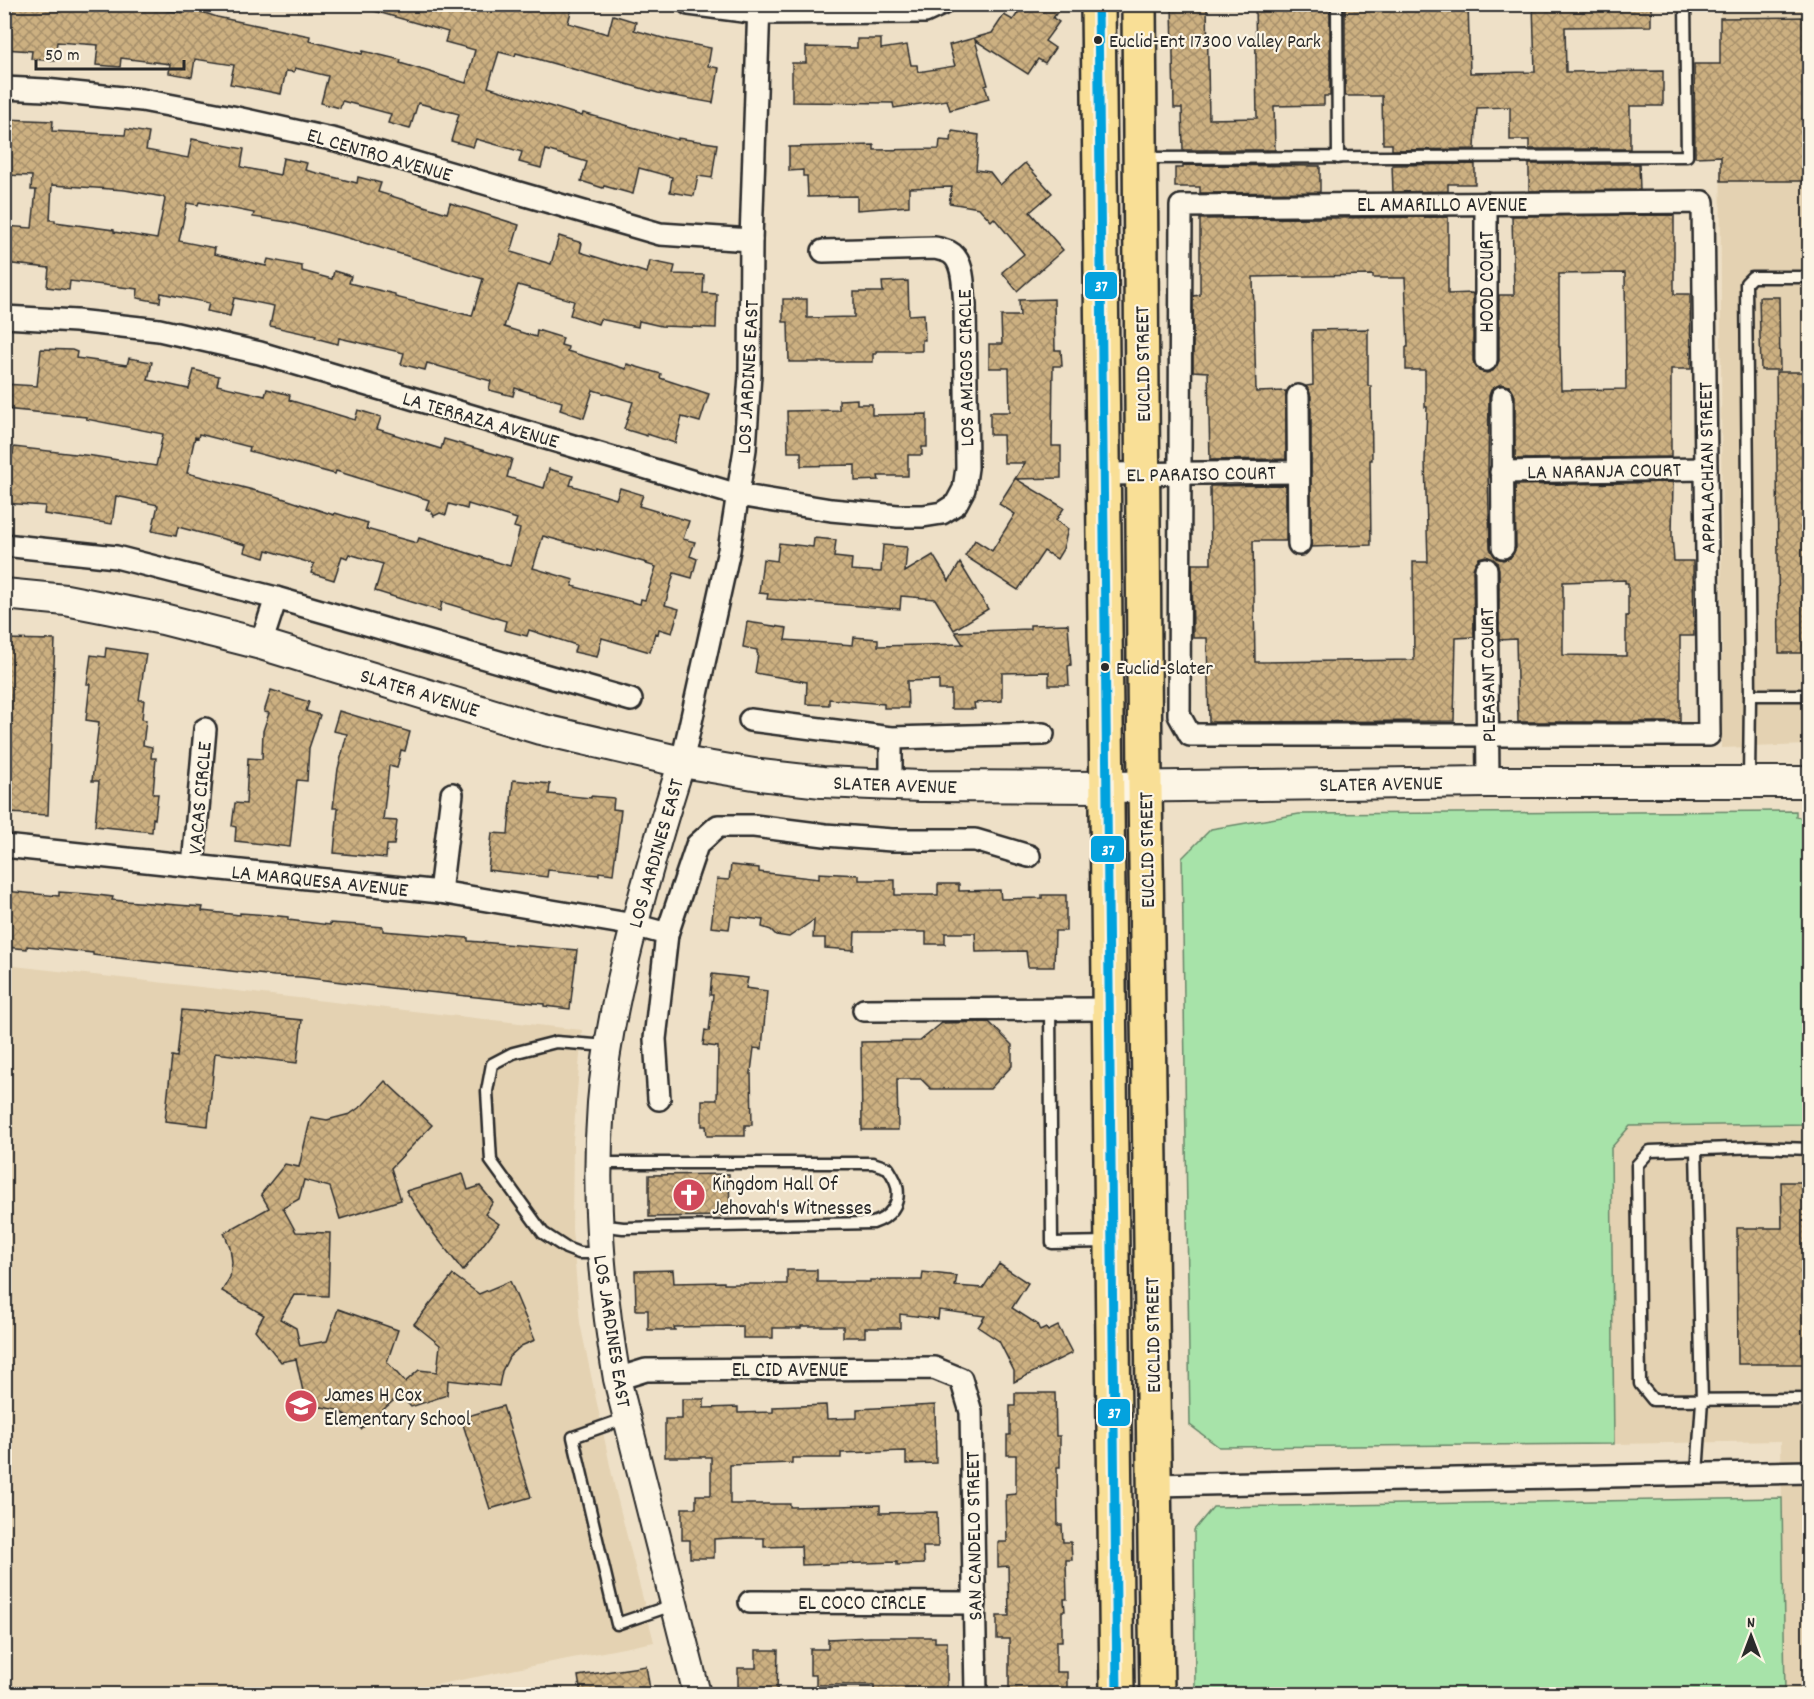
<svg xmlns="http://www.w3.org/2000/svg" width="1814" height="1699" viewBox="0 0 1814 1699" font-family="Dekko,sans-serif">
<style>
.built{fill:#e4d2b2}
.grass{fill:#a7e3a9;stroke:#69876a;stroke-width:1.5}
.building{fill:url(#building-cross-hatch);stroke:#2b2b2b;stroke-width:1.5;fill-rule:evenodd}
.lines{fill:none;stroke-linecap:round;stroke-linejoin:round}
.service-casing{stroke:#2b2b2b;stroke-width:15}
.minor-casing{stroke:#2b2b2b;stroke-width:26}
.tertiary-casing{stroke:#2b2b2b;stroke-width:30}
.secondary-casing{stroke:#2b2b2b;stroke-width:34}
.primary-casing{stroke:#2b2b2b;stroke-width:38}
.service{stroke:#fcf5e5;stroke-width:10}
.minor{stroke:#fcf5e5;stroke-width:21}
.tertiary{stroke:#fcf5e5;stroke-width:26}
.secondary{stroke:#fcf5e5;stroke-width:30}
.primary{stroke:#f9df96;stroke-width:33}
.bus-1-casing{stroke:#fcf5e5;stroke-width:14}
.bus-1{stroke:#04a2de;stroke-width:9}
.bus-dot{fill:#2b2b2b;stroke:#fcf5e5;stroke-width:2}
.labels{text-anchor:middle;stroke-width:4.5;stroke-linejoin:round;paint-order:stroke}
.bus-label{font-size:20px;fill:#2b2b2b;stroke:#fcf5e5;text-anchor:start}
.street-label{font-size:21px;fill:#2b2b2b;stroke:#fcf5e5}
.poi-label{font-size:21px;fill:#2b2b2b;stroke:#fcf5e5;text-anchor:start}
.line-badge{stroke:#fcf5e5;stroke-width:2}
.badge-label{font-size:16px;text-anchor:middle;font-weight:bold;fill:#fff}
</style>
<defs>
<pattern id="building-cross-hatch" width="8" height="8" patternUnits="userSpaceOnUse" patternTransform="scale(1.5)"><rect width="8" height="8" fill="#ccb081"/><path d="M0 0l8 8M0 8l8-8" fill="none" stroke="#a68f6a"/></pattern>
</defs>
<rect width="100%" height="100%" fill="#eee0c7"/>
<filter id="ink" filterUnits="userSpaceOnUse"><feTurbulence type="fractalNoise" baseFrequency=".0167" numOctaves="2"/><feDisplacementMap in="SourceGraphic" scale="12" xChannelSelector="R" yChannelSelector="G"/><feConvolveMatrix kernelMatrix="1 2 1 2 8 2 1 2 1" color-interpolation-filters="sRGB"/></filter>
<g filter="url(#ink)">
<!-- built -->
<g class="built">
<path d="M1720 5H1809V745L1721 748 1722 655Z"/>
<path d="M5 965 582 1030 573 1141 572 1229 580 1323 615 1489 654 1642 389 1694H5Z"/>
<path d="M1809 1124V1694H1785L1781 1441 1614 1444 1611 1148 1630 1126Z"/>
</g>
<!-- grass -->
<g class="grass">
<path d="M1796 811V817L1810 819 1809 1124 1630 1126 1611 1148 1614 1444 1219 1447 1190 1425 1182 858 1211 829 1299 814Z"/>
<path d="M1782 1498 1785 1694H1195L1194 1530 1213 1507Z"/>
</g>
<!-- building -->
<g class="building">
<path d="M4 4H149V8L185 13V9L202 12 217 17 310 36 309 41 362 54 363 51 401 60 400 63 466 83 475 50 445 42 448 32 367 9 368 4H573L568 23 608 34 613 15 636 22 634 30 670 40 711 48 708 66 719 68 713 103 658 93 516 53 515 56 499 52 488 87 582 116 583 113 678 140V138L717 144 712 178 698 176 694 196 670 192 672 177 639 168 633 194 604 186 603 188 581 181 587 162 546 150 541 168 519 162 522 152 476 139 473 147 451 141 459 114 418 103 410 129 388 123 391 114 342 101 340 108 321 103 328 76 295 68 294 72 286 71 281 94 230 84 234 65 195 59 192 77 169 73 170 64 121 58 120 67 96 65 98 45 57 42 55 61 31 59 32 51 4 49Z"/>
<path d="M1024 4H1063L1053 18 1059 22 1045 41 1055 48 1045 63 1038 59 1028 74 975 40 988 85 985 86 989 99 950 110 947 100 894 108 893 103 792 102V63H806V47L857 48V39H881V49L907 45 911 65H917L918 72 955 66 949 45 992 33 1004 15 1013 20Z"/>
<path d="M1172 4H1207L1209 119 1257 118 1255 4H1330V96H1324V105L1274 106 1275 150H1183L1182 108H1174Z"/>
<path d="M1345 4H1468L1470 73 1535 72 1533 4H1651V26L1565 27 1566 72 1663 71V106H1630V149H1529V140H1510V107L1477 108 1475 149 1392 150V144H1383L1382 96H1345Z"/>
<path d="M1809 17V181H1721V156L1695 157 1694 64H1720V18Z"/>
<path d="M4 119 53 121 52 131 125 135 126 129 149 133 146 150 188 158 192 139 244 149 241 167 280 175 283 158 307 163 305 170 357 183 358 177 381 183 378 192 447 213 450 203 519 225 511 252 551 264 559 236 582 243 580 252 647 273 650 261 675 266 673 274 704 275 703 293 717 294 716 328 661 326 639 321 638 327 600 319 598 324 570 315 574 301 518 285 504 327 536 337 537 330 563 338 561 345 568 347 567 351 626 369 627 364 661 374 660 378 709 394 700 422 682 417 675 443 647 434V436L624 429 633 402 593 390 584 418 560 410 562 402 515 388 513 396 489 390 491 381 427 363 425 370 401 364 404 353 339 338 338 344 315 338 316 336 270 326 274 306 234 298 230 316 207 311 209 303 161 293 160 302 137 298 138 289 70 281 69 290 47 287 49 268 4 263V226L32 228 36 190H31L32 176 4 175ZM52 185 125 190 163 197 165 199 157 239 114 232V230L55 222V220H50ZM199 202 254 213 253 217 287 222 348 238 483 279 472 316 395 297V294L349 283 351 276 334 271 332 279 302 271V266L268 259 266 266 214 254 215 248 179 241 187 203 198 205Z"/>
<path d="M952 131 979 135 976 170 990 172 1000 185 1025 163 1052 193 1030 212 1063 250 1017 291 1002 272 1024 254 994 218 991 221 979 208 949 203 952 187 909 188V206L857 210V196L808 197 807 176H803V170L789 171V147L874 145V150L939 149 940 140 951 141Z"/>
<path d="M1475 164V184H1448V191L1393 192 1392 165Z"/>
<path d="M1529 164H1639L1640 190 1529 191Z"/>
<path d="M1183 165 1320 166V192L1200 193V187H1175V168H1183Z"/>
<path d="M1674 215V294H1690L1691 369H1671V457L1515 459V396L1509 386 1501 384 1491 390 1489 396 1488 472 1490 548 1496 558 1503 560 1510 558 1516 548 1515 485 1673 482 1672 536 1674 561H1693L1694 636H1680V722H1518L1516 639 1499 640V569L1497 562 1486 556 1479 558 1473 569 1474 637 1456 638 1454 721 1209 722 1207 638H1193L1192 564H1211L1210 486 1286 485V541H1253L1255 662 1414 660 1413 562H1428L1425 461 1427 407H1425V370H1406V347H1408L1405 278H1373V275L1253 277 1256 392 1286 391V459L1210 460 1208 372 1193 371V296L1200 295V219L1448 217V294L1472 293 1473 295V361L1479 371 1487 373 1493 371 1499 361V295H1514L1512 216ZM1625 273 1626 389 1561 390 1560 347H1559V274ZM1625 580V583H1628V616H1626V656L1563 655V582Z"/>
<path d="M908 281 909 315 924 314 925 340H922V351H876V354H873V362H789L788 322H783V299H807V318L854 317V292H883L882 282Z"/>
<path d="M1759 297H1779L1780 370H1761Z"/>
<path d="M1054 299 1055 350H1061L1062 366H1053L1052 446H1061V478L1016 479 1064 508 1056 520 1068 529 1063 549 1057 559 1044 551 1018 590 965 556 975 540 992 551 1015 514 999 504 1025 463H1004L1003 435H990V412H1010L1009 368H989V344H1002L1001 316H1020L1019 300Z"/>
<path d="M1368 329V386H1371L1372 460H1370L1371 545 1311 547V396L1306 386 1313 385 1312 330Z"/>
<path d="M41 349 72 350 77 352 76 358 127 365 129 358 152 362 148 380 189 389 194 370 219 376 217 385 265 396 267 389 290 395 289 400 355 420 358 410 381 417 377 429 441 449 444 439 512 459 507 477 544 488 549 469 573 476 570 485 616 499 620 488 643 495 639 506 689 521 683 539 695 542 690 556 697 559 692 578 674 573 665 605 679 609 672 633 659 629 658 634 655 633 650 652 602 638 597 657 574 652 576 645 529 630 527 636 504 630 506 621 442 602 440 611 375 591 383 564 349 554 347 558 342 556 334 580 311 573 314 564 267 550 265 558 244 552 246 545 178 527 176 536 152 531 158 505 116 496 112 524 44 514 45 506 4 503V453L13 454 14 447 93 456 156 466 163 434 86 419V417L4 409V384L37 386ZM199 434 250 447 249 451 335 474 336 471 429 500 426 509 431 511 434 516 440 513 446 515 449 504 467 509 468 504 517 519 514 527 520 529 510 566 419 538 417 543 366 529 368 523 335 513 334 515 276 496 187 473 195 437 198 438ZM543 536 597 551V549L647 563 646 564 656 567 645 600 641 599 640 604 590 591 572 586 574 580 533 568Z"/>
<path d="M1776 372H1809V653H1779Z"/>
<path d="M857 399V404H872V415L927 414V447H922V455H908V476H878L879 480 855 481V465L801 466V452H788L787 411 839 410V400Z"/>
<path d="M814 538 836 540 834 557 852 559 851 570 881 572 883 545 907 547 905 572 933 555 949 581 960 563 988 609 954 630 935 599 901 596 900 609 767 599 768 594 759 593 763 559 777 561 779 543 813 547Z"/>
<path d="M747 622 787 628 785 640 853 645 854 637 878 639V646L963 644 955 632 1030 629V625L1068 624 1071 665 1068 666 1069 685H1049V672L1002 673V701L974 703 975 709H951V690H939V680L907 681 908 708H884V704L829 699V705L806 704 807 682 755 673 758 654 757 653V650L743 647Z"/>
<path d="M4 639 55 640 48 815 7 813V806L4 805Z"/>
<path d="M106 648 146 654 139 700H144L142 719 146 720 143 745 152 747 151 758H156L153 794H158L155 819 153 818 152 832 95 826 99 781H92L99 722 86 720 90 684H87L91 655 105 657Z"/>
<path d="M271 690 309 702 306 711 320 715 309 748 307 781 297 780 290 847 235 841 236 827 232 826 235 803 246 804 248 758 262 759 263 731 269 713 264 712Z"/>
<path d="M339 711 410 732 405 751 401 750 397 768 389 766 383 820 397 821 394 845H387L386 858 334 853 338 808H333L338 769 347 734 333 731Z"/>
<path d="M513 780 550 784 549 794 591 798V796L614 798 613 809 621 810 613 874 599 872V875L548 870 547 877 488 870 492 833 508 834Z"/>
<path d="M731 865 759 868V872L819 879V873L859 875V880H895V895H938V884H959V891L1000 890 1001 899 1042 898V895H1066V931H1055L1054 967H1028L1026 951 976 952 975 933H945V944H926V932H855L854 950 825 948V938H813L814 920 789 937 776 935 771 930 762 927 763 920 731 916 729 929 711 927 717 879 729 880Z"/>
<path d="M4 891 59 896V892L89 894 113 897 112 900 203 907 202 911 240 915V913L269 915 288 917V920L330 925V923L360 925 383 927V931L468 938V941L577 950 570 1009 544 1006V1004L390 988 301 977 274 976 93 955V953L27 946V949L4 947Z"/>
<path d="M712 974 748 978 746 988 767 991 762 1049 754 1048 751 1072 752 1125H745V1136H707L706 1126H702V1100H717L718 1047 703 1045 705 1030 709 1031 713 995H710Z"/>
<path d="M182 1010 204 1012V1010L302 1020 297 1063 215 1053 208 1126 165 1121 172 1056 177 1057Z"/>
<path d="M989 1022 1012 1045V1066L990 1089H931L921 1079H897L898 1130H862L861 1042 920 1041 942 1023Z"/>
<path d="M385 1081 432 1125 391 1168 401 1200 340 1219 330 1187 304 1180 299 1199 283 1208 296 1232 330 1233 328 1296 294 1295 280 1319 296 1328 300 1346 327 1341 338 1309 398 1330 387 1362 405 1382 419 1370 437 1372 440 1345 414 1324 453 1275 479 1294 510 1281 535 1340 521 1346 509 1357 502 1371 499 1386 448 1380 447 1395 411 1407 400 1395 361 1429 351 1418 337 1410 322 1407 307 1410 296 1359 281 1362 255 1330 264 1315 222 1291 230 1277 232 1262 230 1247 224 1233 269 1208 261 1194 285 1164 299 1167 311 1117 327 1120 350 1114 363 1105Z"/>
<path d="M463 1174 468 1190 480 1186 493 1202 485 1214 499 1224 463 1271 434 1234 406 1191Z"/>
<path d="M729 1174 730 1216 649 1217V1175Z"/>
<path d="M1781 1182H1809V1364H1738L1737 1228H1782Z"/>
<path d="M999 1264 1028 1283 1012 1308 1037 1324 1040 1331 1046 1328 1048 1331 1058 1326 1072 1353 1014 1382V1371L999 1341 978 1327 985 1316 939 1310 938 1319 900 1314V1328H865V1337H843V1326H801V1328H773V1338H743V1326L674 1327 675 1330H648V1310H636L635 1271 673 1270 674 1283 724 1282V1284H787V1270H817V1282H870V1280H922L923 1272 957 1276 955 1286 983 1288Z"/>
<path d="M1015 1393H1055L1056 1436H1060V1467H1057L1058 1525H1062L1063 1542H1071L1072 1560H1066L1067 1599H1064L1065 1611H1062V1641H1056V1672H1067V1695H1009V1639H997V1616H1009L1008 1566 998 1567V1542H1007L1006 1495 1016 1494V1455H1007V1435H1010V1406H1015Z"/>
<path d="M682 1399H704V1408L738 1407V1413L773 1412V1407L826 1405 827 1419 857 1418V1409L935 1405 936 1463 906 1464V1451L841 1453V1458H792V1463L730 1465V1504H790V1507L880 1505V1513L937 1512 938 1547H923L924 1564 897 1565V1562L802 1565 801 1546 764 1547V1538H730L714 1539V1558H690V1540H682V1508H696V1495H711V1457H665V1419H682Z"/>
<path d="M503 1406 531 1497 490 1509 461 1418Z"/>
<path d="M870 1637H935V1642H947V1694L874 1695V1685H816V1675H810V1649H828V1639Z"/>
<path d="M756 1650H778L777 1695H738V1668H756Z"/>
<path d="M646 1666 651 1695H581L578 1676Z"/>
</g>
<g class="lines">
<defs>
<g id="service">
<path d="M1337 4 1338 158"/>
<path d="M1144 158 1687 156 1685 4"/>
<path d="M1750 695 1746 283 1752 277H1810"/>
<path d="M1749 781 1750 695H1810"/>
<path d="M1050 1009 1052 1243 1109 1242"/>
<path d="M1696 1149 1702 1401 1697 1474"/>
<path d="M1810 1149 1759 1147 1650 1151 1637 1165 1640 1384 1653 1400 1810 1399"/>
<path d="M600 1225 623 1228 873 1223C889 1218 901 1204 897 1186 896 1180 891 1173 888 1168L873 1163H600"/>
<path d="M600 1253H579L566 1248 543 1233 491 1161 487 1091 492 1064 513 1053 556 1042 608 1046"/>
<path d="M627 1418 573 1437 617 1624 673 1605"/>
</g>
<g id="minor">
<path d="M689 4 759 13 925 12 942 4"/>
<path d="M4 88 45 90 142 100 232 117 336 140 660 234 751 240"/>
<path d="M1703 202 1709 735H1190L1179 715 1181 206Z"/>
<path d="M4 317 76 321 159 330 260 353 738 495 831 510 898 516H923L942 513 956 504 964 489 967 468 965 304C963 289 965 260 949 252 945 250 939 249 935 248L823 251"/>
<path d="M1486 360V203"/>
<path d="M1298 396 1299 544"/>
<path d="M1502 397 1503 547"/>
<path d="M1501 472 1706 469"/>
<path d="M1103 474 1298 472"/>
<path d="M4 545 116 557 276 598 631 700"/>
<path d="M1486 569 1488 782"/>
<path d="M261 644 276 598"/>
<path d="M750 720 891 738 1043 734"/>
<path d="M891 738V785"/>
<path d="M682 762 729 550 745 449 750 374 751 240 759 4"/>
<path d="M4 846 440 892 634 925 667 934 655 1039 659 1099"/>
<path d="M193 866 205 729"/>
<path d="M440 892 452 794"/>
<path d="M667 934 697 845 718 826H754L825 835 892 840H975L1029 856"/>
<path d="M864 1010 1109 1009"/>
<path d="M617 1379 646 1370 934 1368 961 1379 971 1412 976 1694"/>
<path d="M1154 1485 1810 1472"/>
<path d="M750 1602 975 1603"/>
</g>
<path id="tertiary" d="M682 762C668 804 656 846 644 889 625 959 607 1030 601 1103 594 1198 601 1286 617 1379L697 1694"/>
<path id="secondary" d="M4 594 66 600 163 619 261 644 540 729 682 762 760 775 822 782 921 786 1107 787 1488 782H1810"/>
<g id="primary">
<path d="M1098 4 1117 1694"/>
<path d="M1139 4 1145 787 1157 1694"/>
</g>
</defs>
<!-- service casing -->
<use href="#service" class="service-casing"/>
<!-- minor casing -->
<use href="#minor" class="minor-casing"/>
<!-- tertiary casing -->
<use href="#tertiary" class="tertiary-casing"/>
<!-- secondary casing -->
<use href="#secondary" class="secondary-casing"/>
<!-- primary casing -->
<use href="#primary" class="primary-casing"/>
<!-- service -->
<use href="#service" class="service"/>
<!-- minor -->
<use href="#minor" class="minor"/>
<!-- tertiary -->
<use href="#tertiary" class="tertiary"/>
<!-- secondary -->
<use href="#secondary" class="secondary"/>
<!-- primary -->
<use href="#primary" class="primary"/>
<defs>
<path id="bus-1" d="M1098 4 1117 1694"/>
</defs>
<!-- bus-1 casing -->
<use href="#bus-1" class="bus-1-casing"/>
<!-- bus-1 -->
<use href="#bus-1" class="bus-1"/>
</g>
</g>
<!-- icons -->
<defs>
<symbol id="church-disc" viewBox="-11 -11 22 22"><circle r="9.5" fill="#d1495b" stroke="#fcf5e5"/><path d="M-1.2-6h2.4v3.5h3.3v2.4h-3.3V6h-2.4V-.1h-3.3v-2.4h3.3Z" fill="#fff"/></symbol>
<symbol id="school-disc" viewBox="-11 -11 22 22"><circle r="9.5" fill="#d1495b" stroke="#fcf5e5"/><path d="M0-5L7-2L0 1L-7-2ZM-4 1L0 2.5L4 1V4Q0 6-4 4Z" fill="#fff"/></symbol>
</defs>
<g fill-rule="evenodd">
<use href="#church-disc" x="670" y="1176" width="38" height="38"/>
<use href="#school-disc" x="282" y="1387" width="38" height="38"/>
</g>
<!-- markers -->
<g class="bus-dot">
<circle cx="1098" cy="40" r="5"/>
<circle cx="1105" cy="667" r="5"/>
</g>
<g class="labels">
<!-- bus labels -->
<g class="bus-label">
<text x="1109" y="47">Euclid-Ent 17300 Valley Park</text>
<text x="1116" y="674">Euclid-Slater</text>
</g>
<!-- street labels -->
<g class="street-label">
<text transform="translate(380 154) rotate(16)" y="7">EL CENTRO AVENUE</text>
<text x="1442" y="211">EL AMARILLO AVENUE</text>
<text transform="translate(1486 282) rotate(-90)" y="7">HOOD COURT</text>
<text transform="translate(1142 364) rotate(-91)" y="7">EUCLID STREET</text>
<text transform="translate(965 368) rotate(-91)" y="7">LOS AMIGOS CIRCLE</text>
<text transform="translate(747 377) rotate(-87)" y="7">LOS JARDINES EAST</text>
<text transform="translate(481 419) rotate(16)" y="7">LA TERRAZA AVENUE</text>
<text transform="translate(1706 468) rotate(-91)" y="7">APPALACHIAN STREET</text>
<text transform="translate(1604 470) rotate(-1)" y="7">LA NARANJA COURT</text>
<text transform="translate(1201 473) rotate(-1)" y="7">EL PARAISO COURT</text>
<text transform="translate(1487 675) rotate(-91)" y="7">PLEASANT COURT</text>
<text transform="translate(420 692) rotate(17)" y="7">SLATER AVENUE</text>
<text transform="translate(1381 783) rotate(-1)" y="7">SLATER AVENUE</text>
<text transform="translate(895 784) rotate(2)" y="7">SLATER AVENUE</text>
<text transform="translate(199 798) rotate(-85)" y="7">VACAS CIRCLE</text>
<text transform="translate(1146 850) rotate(-91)" y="7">EUCLID STREET</text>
<text transform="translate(655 853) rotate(-74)" y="7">LOS JARDINES EAST</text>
<text transform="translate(320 880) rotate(6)" y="7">LA MARQUESA AVENUE</text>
<text transform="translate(613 1331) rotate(81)" y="7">LOS JARDINES EAST</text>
<text transform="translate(1152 1335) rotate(-91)" y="7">EUCLID STREET</text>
<text x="790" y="1376">EL CID AVENUE</text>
<text transform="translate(973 1536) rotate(-91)" y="7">SAN CANDELO STREET</text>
<text x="862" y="1609">EL COCO CIRCLE</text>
</g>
<!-- poi labels -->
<g class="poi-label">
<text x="712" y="1190">Kingdom Hall Of<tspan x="712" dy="24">Jehovah's Witnesses</tspan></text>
<text x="324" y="1401">James H Cox<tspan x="324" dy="24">Elementary School</tspan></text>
</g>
</g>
<g class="line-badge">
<rect x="1084" y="271" width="34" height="29" rx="6" fill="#04a2de"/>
<rect x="1090" y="835" width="35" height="28" rx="6" fill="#04a2de"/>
<rect x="1097" y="1398" width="34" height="29" rx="6" fill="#04a2de"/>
</g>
<g class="badge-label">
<text x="1101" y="291">37</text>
<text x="1108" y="855">37</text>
<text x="1114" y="1418">37</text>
</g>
<!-- margin -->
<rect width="1814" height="1699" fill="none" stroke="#fcf5e5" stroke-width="24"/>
<rect x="12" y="12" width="1790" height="1675" fill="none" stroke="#2b2b2b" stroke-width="2" filter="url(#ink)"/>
<!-- north arrow -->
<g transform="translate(1751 1636)" stroke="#fcf5e5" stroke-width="4.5" paint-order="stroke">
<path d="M0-4.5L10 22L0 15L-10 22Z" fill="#2b2b2b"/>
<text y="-9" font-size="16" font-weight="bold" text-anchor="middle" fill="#2b2b2b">N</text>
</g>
<!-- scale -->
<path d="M36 60v9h148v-9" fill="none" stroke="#2b2b2b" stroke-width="3"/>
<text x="45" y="60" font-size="18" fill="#2b2b2b" stroke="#fcf5e5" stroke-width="4.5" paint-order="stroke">50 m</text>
</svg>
